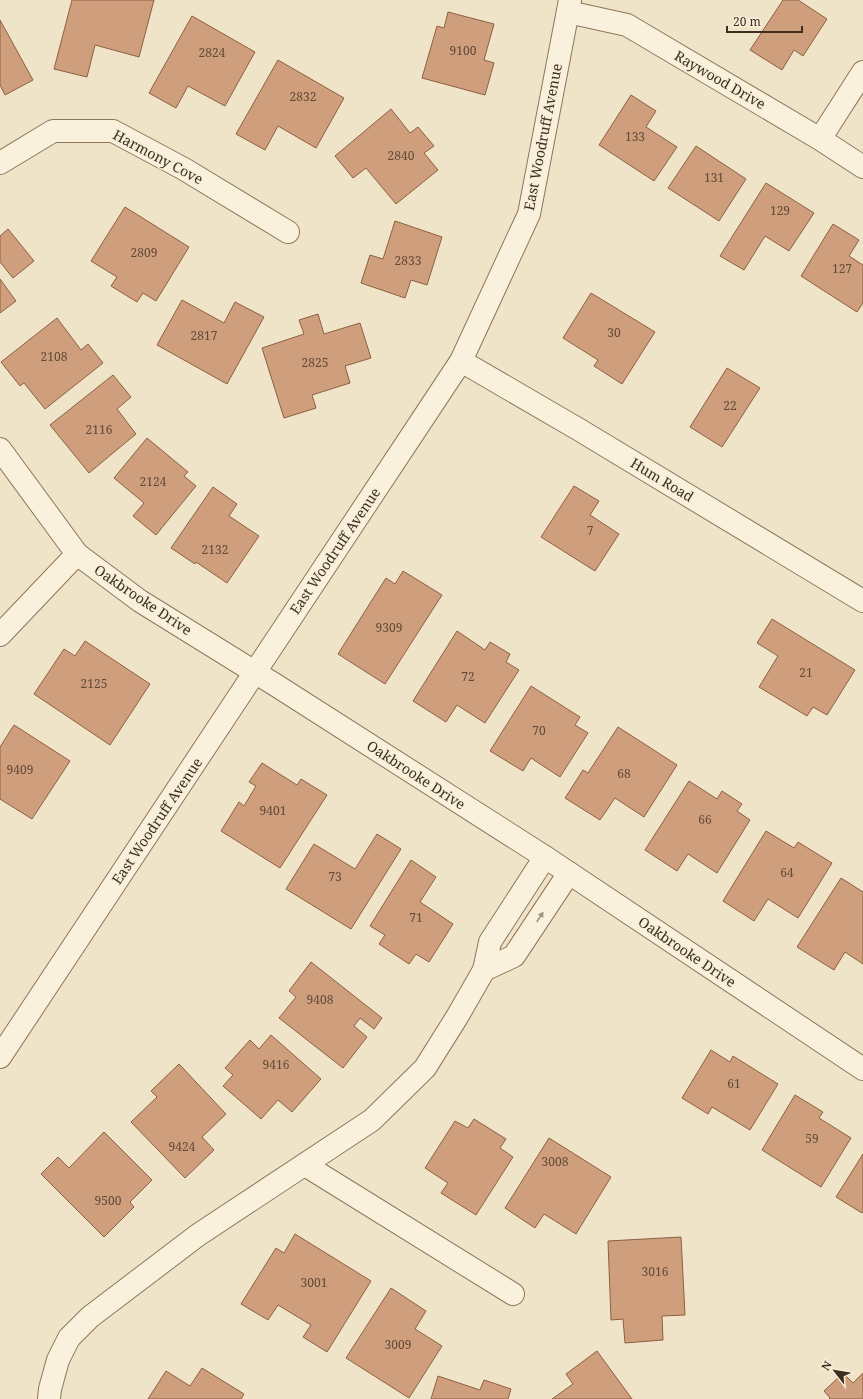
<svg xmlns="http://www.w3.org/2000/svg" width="863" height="1399" viewBox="0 0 863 1399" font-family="'Noto Serif',serif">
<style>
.building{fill:#cf9f7d;stroke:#8d5f41}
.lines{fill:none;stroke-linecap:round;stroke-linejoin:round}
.minor-casing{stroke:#8d765c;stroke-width:24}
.minor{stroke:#faf1dc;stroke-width:22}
.oneway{fill:#9c907e}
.labels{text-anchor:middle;stroke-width:3;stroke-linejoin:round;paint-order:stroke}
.number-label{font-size:12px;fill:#624a37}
.street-label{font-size:14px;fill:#3d2e20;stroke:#f7eed8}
</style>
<rect width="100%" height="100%" fill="#f0e4c8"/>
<!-- building -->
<g class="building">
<path d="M72 0H154L139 57 95 45 87 77 54 69Z"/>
<path d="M783 0H798L827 19 803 56 794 50 782 70 750 50Z"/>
<path d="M448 12 494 24 484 60 494 63 485 95 422 78 437 26 444 28Z"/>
<path d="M192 16 255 52 225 106 188 86 176 108 149 93Z"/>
<path d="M0 20 33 80 5 95 0 85Z"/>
<path d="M278 60 344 98 316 148 278 126 265 150 236 134Z"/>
<path d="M631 95 656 111 646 127 677 147 654 181 599 145Z"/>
<path d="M391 109 410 133 418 127 434 146 424 153 438 170 396 204 366 168 353 178 335 156Z"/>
<path d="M696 146 746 179 719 221 668 188Z"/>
<path d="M766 183 814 213 789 251 765 236 744 270 720 256Z"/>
<path d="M125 207 189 247 156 301 143 293 137 302 111 286 117 277 91 261Z"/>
<path d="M395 221 442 237 427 285 411 280 405 298 361 283 370 255 383 259Z"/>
<path d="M833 224 859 240 849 256 863 265V303L857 312 801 276Z"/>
<path d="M8 229 34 261 13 278 0 262V236Z"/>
<path d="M0 279 16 301 0 313Z"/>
<path d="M591 293 655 332 622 384 594 366 598 360 563 338Z"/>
<path d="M182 300 224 323 235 302 264 317 227 384 157 345Z"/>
<path d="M318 314 324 334 360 323 371 358 345 366 350 383 312 395 316 408 284 418 262 348 304 334 299 320Z"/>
<path d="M57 318 81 350 88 344 103 363 45 409 24 383 20 386 1 362Z"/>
<path d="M727 368 760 388 722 447 690 427Z"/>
<path d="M113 375 131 397 117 409 136 434 89 473 50 425Z"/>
<path d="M147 438 188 472 184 476 196 486 156 535 133 516 144 503 114 478Z"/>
<path d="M574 486 599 501 590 515 619 534 595 571 541 537Z"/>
<path d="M213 487 237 504 229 516 259 536 227 583 196 562 195 564 171 548Z"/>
<path d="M403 571 442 595 385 684 338 654 386 578 395 584Z"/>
<path d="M772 619 855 670 827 715 813 707 807 716 759 687 778 656 757 643Z"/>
<path d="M457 631 485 650 490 642 510 654 506 662 519 670 485 723 457 705 446 722 413 701Z"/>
<path d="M85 641 150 684 110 745 34 694 64 649 75 656Z"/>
<path d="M531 686 580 717 575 725 588 733 560 777 531 758 523 771 490 751Z"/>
<path d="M14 725 70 761 32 819 0 799V747Z"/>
<path d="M618 727 677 765 644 817 615 798 600 820 565 798 583 770 588 773Z"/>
<path d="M262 763 297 785 301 779 327 795 280 868 221 831 239 802 244 806 256 786 249 782Z"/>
<path d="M689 781 717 799 722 791 742 804 737 811 750 820 717 873 688 854 677 871 645 850Z"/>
<path d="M766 831 794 848 798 842 832 863 798 918 768 899 754 921 723 901Z"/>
<path d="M377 834 401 849 351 929 286 889 314 844 355 869Z"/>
<path d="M411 860 436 877 420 902 453 924 429 962 416 954 409 964 379 944 385 935 370 926Z"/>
<path d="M841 878 863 892V964L845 952 834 970 797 947Z"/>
<path d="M311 962 382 1018 374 1029 360 1018 354 1026 367 1037 343 1068 279 1018 296 997 289 991Z"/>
<path d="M271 1035 321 1079 292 1112 278 1100 261 1119 223 1086 233 1075 225 1068 250 1040 259 1049Z"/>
<path d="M711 1050 730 1062 733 1056 778 1084 750 1130 712 1107 708 1114 682 1098Z"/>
<path d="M179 1064 226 1114 202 1137 214 1150 185 1178 131 1122 157 1097 151 1091Z"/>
<path d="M795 1095 823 1112 819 1118 851 1138 821 1187 762 1150Z"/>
<path d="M474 1119 506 1139 500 1148 513 1157 476 1215 441 1193 448 1183 425 1168 455 1121 468 1128Z"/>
<path d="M104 1132 152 1180 130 1202 134 1207 104 1237 41 1174 58 1157 69 1168Z"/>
<path d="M549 1138 611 1177 576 1234 544 1214 535 1228 505 1208Z"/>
<path d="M863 1154V1211L862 1213 836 1197Z"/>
<path d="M295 1234 371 1281 327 1352 303 1337 311 1325 278 1305 268 1320 241 1304 276 1248 284 1253Z"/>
<path d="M681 1237 685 1315 662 1316 663 1340 625 1343 623 1319 611 1320 608 1241Z"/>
<path d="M391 1288 426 1311 415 1329 442 1346 409 1398 346 1358Z"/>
<path d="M597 1351 632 1399H552L573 1384 566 1374Z"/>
<path d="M202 1368 244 1394 241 1399H148L166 1371 190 1386Z"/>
<path d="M843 1373 853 1383 863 1373V1399H829L830 1398 824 1391Z"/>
<path d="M438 1376 480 1390 484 1380 511 1389 508 1399H431Z"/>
</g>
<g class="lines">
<defs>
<g id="minor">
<path d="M568 12 627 25 820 139 863 167"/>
<path d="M820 139 863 72"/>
<path d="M0 163 53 131H113L184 169 288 232"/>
<path d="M461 361 578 429 863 601"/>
<path d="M0 449 77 554 140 601 274 684 545 857 863 1069"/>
<path d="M0 635 77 554"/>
<path d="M484 970 514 956 569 873"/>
<path d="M0 1057 461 361 529 214 570 0"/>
<path d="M305 1165 513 1294"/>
<path d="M49 1399 50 1389 58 1360 69 1338 90 1317 198 1235 372 1120 425 1068 457 1017 484 970 490 942 545 857"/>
</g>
</defs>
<!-- minor casing -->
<use href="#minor" class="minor-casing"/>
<!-- minor -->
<use href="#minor" class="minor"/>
</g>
<!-- one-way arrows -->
<defs><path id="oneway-solid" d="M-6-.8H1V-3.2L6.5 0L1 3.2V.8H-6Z"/></defs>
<use class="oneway" href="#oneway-solid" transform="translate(540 917) rotate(-57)"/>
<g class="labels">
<!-- number labels -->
<g class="number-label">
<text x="463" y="55">9100</text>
<text x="212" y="57">2824</text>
<text x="303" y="101">2832</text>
<text x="635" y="141">133</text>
<text x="401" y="160">2840</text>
<text x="714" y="182">131</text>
<text x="780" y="215">129</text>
<text x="144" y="257">2809</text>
<text x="408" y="265">2833</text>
<text x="842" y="273">127</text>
<text x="614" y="337">30</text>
<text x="204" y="340">2817</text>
<text x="54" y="361">2108</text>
<text x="315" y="367">2825</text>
<text x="730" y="410">22</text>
<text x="99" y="434">2116</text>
<text x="153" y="486">2124</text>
<text x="590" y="535">7</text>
<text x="215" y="554">2132</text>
<text x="389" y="632">9309</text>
<text x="806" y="677">21</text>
<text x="468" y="681">72</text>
<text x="94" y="688">2125</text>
<text x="539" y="735">70</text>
<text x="20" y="774">9409</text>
<text x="624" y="778">68</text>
<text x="273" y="815">9401</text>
<text x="705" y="824">66</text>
<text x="787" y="877">64</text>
<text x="335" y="881">73</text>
<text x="416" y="922">71</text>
<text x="320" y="1004">9408</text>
<text x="276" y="1069">9416</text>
<text x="734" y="1088">61</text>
<text x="812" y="1143">59</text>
<text x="182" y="1151">9424</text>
<text x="555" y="1166">3008</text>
<text x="108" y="1205">9500</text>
<text x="655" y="1276">3016</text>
<text x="314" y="1287">3001</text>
<text x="398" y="1349">3009</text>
</g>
<!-- street labels -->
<g class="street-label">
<text transform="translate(720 80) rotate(30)" y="5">Raywood Drive</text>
<text transform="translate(543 137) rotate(-79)" y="5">East Woodruff Avenue</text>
<text transform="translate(158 157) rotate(28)" y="5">Harmony Cove</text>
<text transform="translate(662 480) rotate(31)" y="5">Hum Road</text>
<text transform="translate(335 551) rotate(-56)" y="5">East Woodruff Avenue</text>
<text transform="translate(143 600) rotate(34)" y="5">Oakbrooke Drive</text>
<text transform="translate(416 775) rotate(33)" y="5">Oakbrooke Drive</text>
<text transform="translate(157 821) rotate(-56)" y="5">East Woodruff Avenue</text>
<text transform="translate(687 952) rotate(34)" y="5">Oakbrooke Drive</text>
</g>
</g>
<!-- north arrow -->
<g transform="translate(835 1371) rotate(301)" stroke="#f7eed8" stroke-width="3" paint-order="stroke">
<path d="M0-3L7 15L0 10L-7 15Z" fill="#3d2e20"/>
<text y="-6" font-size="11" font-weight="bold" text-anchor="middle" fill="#3d2e20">N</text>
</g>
<!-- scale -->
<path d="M727 26v6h75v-6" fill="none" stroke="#3d2e20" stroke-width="2"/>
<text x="733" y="26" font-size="12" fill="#3d2e20" stroke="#f7eed8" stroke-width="3" paint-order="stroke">20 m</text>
</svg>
